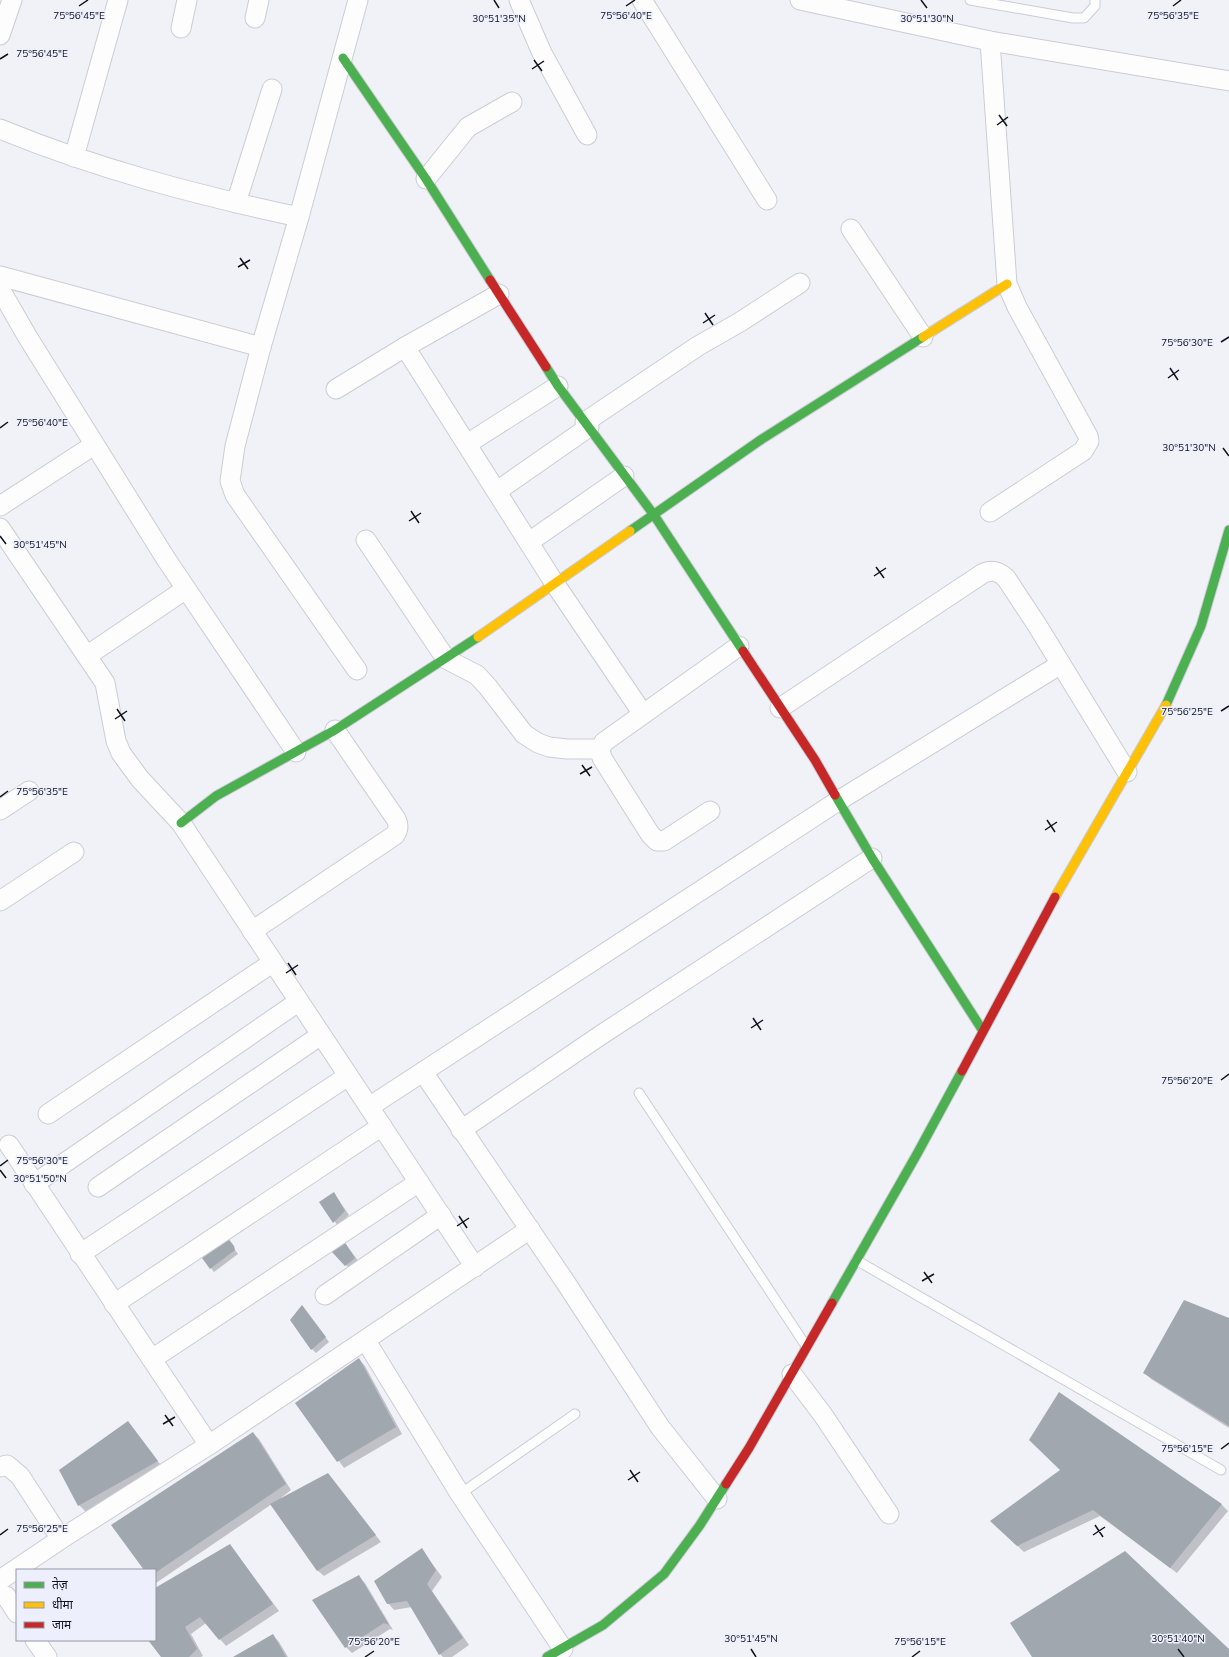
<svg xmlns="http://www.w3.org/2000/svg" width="1229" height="1657" viewBox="0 0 1229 1657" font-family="Mulish,'Noto Sans Devanagari',sans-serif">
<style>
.shadow{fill:#0003}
.building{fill:#a0a7ae}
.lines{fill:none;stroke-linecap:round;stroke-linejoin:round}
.lane-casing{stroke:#cacdd5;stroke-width:11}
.street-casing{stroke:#cacdd5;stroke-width:21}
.fast-casing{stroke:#cacdd5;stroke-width:11}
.slow-casing{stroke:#cacdd5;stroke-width:11}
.jam-casing{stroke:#cacdd5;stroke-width:11}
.lane{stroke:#fdfdfe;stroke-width:9}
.street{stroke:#fdfdfe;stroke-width:19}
.fast{stroke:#4caf50;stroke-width:9}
.slow{stroke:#ffc107;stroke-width:9}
.jam{stroke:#c62828;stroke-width:9}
.ticks{fill:none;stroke:#10131d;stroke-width:1.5}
.ticks-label{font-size:10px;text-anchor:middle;fill:#10131d;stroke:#edf0fc;stroke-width:3;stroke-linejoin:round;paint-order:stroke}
</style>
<rect width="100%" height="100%" fill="#f0f2f8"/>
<!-- shadow -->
<g class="shadow">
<path d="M334 1193 349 1215 338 1226 321 1203Z"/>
<path d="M342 1239 359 1262 350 1269 332 1251Z"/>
<path d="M230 1243 238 1254 214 1272 211 1268Z"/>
<path d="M302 1306 329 1342 316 1353 312 1349Z"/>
<path d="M1229 1319V1428L1151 1379 1145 1373Z"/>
<path d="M359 1359 365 1366 402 1434 344 1468 297 1403Z"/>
<path d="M1059 1394 1222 1505 1228 1511 1177 1573 1100 1516 1024 1552 997 1527 1062 1470Z"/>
<path d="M128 1422 163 1468 86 1512 79 1505 60 1470Z"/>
<path d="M253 1433 259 1439 291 1490 281 1498V1499L328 1474 381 1542 324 1576 317 1570 272 1504 156 1583 155 1570H145Z"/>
<path d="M230 1545 279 1611 226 1646 206 1623 191 1634 203 1656 201 1657H162L150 1640H155V1589Z"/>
<path d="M422 1550 442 1577 432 1591 469 1645 452 1657H443L440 1654 412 1607 394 1610 388 1603Z"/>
<path d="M358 1576 365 1583 393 1630 390 1629 352 1653 346 1647Z"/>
<path d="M273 1635 279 1642 288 1657H235Z"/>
</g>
<!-- building -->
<g class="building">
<path d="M334 1192 345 1211 333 1223 319 1202Z"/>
<path d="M227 1237 234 1246 235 1250 210 1269 202 1258Z"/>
<path d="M342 1238 355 1258 345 1266 331 1251Z"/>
<path d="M1184 1300 1229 1318V1426L1143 1373Z"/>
<path d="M302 1305 326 1337 311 1350 290 1320Z"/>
<path d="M359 1358 396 1427 337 1462 295 1403Z"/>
<path d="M1059 1392 1222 1504 1170 1568 1093 1510 1017 1546 990 1521 1060 1470 1029 1440Z"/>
<path d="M128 1421 158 1461 78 1506 59 1470Z"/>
<path d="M253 1432 286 1484 155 1573V1570H144L111 1525Z"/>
<path d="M328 1473 376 1535 317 1571 270 1504Z"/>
<path d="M230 1544 273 1604 219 1640 200 1617 185 1627 197 1649 189 1657H161L148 1640H155V1588Z"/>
<path d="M422 1548 436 1570 427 1584 463 1638 439 1655 407 1601 387 1604 374 1581Z"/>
<path d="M1125 1551 1229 1649V1657H1032L1010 1623Z"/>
<path d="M359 1575 389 1625 384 1623 345 1648 312 1600Z"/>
<path d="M273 1634 286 1657H233Z"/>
</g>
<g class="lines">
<defs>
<g id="lane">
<path d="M970 0 1073 18H1084L1095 6V0"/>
<path d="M639 1093 806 1346"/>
<path d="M856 1260 1221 1470"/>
<path d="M460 1494 575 1414"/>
</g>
<g id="street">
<path d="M519 0 542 53 587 135"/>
<path d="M642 0 767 200"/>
<path d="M800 0 990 41 1229 81"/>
<path d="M255 18 259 0"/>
<path d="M181 28 187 0"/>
<path d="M0 35 12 0"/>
<path d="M0 129C97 169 197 195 299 217"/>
<path d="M74 157 118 0"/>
<path d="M426 179 468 127 512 102"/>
<path d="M236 203 272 89"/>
<path d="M851 229 923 337"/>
<path d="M0 276 261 347"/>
<path d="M0 289 27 336 166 559 296 752"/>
<path d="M405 347 555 584 643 714"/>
<path d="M336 389 405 347 499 294"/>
<path d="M585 422 698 346 740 322 800 283"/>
<path d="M467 444 558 386"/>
<path d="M497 491 589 427"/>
<path d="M0 506 94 445"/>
<path d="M990 512 1083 451 1089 441 1088 436 1017 307 1007 284 990 41"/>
<path d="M0 528 105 683 116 741 121 753 140 779 181 823 475 1267"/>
<path d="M366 540 446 659 477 675 488 687 524 734 538 743 549 747 567 749H600"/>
<path d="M529 542 624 476"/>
<path d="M88 655 186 589"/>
<path d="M357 670 235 495 230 481 235 446 261 347 299 217 358 0"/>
<path d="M780 708 982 574C991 569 998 571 1006 578L1037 625 1127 772"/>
<path d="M0 810 29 791"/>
<path d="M710 811 664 841H657L650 834 602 758 600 749 604 742 739 646"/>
<path d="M0 901 74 852"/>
<path d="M252 931 395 835C399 829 399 825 396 819L335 730"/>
<path d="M423 1072 564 1280 660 1427 717 1499"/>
<path d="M369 1107 838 801 1061 664"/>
<path d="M48 1114 272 963"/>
<path d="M461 1130 601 1035 872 858"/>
<path d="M9 1145 209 1445"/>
<path d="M34 1184 298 1002"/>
<path d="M98 1187 321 1035"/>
<path d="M80 1254 348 1076"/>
<path d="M325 1295 441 1215"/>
<path d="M114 1304 382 1126"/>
<path d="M366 1341 460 1494 563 1649"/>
<path d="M152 1359 419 1182"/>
<path d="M792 1374 823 1415 889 1514"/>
<path d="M0 1467 7 1465 20 1476 61 1539"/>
<path d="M0 1580 61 1539 209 1445 530 1229"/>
<path d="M6 1596 17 1613"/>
<path d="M35 1640 47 1657"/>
</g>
<g id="fast">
<path d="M343 58 426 179 490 280"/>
<path d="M546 367 558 386 654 515 743 651"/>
<path d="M630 531 762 439 923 337"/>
<path d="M1166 705 1201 626 1229 530"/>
<path d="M835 795 872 858 983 1031"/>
<path d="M181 823 216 796 335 730 478 637"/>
<path d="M832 1303 917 1154 962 1071"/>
<path d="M547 1657 603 1625 664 1574 700 1525 726 1484"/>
</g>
<g id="slow">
<path d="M923 337 1007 284"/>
<path d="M478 637 630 531"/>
<path d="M1055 897 1166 705"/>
</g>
<g id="jam">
<path d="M490 280 546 367"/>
<path d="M743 651 815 760 835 795"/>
<path d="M962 1071 1055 897"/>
<path d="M726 1484 749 1448 832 1303"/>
</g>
</defs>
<!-- lane casing -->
<use href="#lane" class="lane-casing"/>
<!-- street casing -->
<use href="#street" class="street-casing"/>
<!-- fast casing -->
<use href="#fast" class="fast-casing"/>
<!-- slow casing -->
<use href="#slow" class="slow-casing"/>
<!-- jam casing -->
<use href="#jam" class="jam-casing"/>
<!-- lane -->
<use href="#lane" class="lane"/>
<!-- street -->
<use href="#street" class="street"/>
<!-- fast -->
<use href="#fast" class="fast"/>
<!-- slow -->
<use href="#slow" class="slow"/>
<!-- jam -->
<use href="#jam" class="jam"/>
</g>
<!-- ticks -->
<path class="ticks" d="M494 0 499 8M921 0 927 8M79 6 88 0M626 6 635 0M1173 6 1181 0M0 59 8 54M534 60 542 71M532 69 544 61M999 115 1007 126M997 125 1008 117M240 258 248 269M238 267 250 260M705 313 713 325M703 323 715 315M1221 342 1229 337M1170 368 1178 380M1168 378 1179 370M0 428 8 422M1223 448 1229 456M411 511 419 523M409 521 421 513M0 536 6 544M876 567 884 578M874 576 886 568M117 709 125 721M1221 711 1229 706M115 719 127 711M582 765 590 776M580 774 592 767M0 797 8 791M1047 820 1055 832M1045 830 1057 822M288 963 296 975M286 973 298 965M753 1018 761 1030M751 1028 763 1020M1221 1080 1229 1074M0 1166 8 1160M0 1170 6 1178M459 1216 467 1228M457 1226 469 1218M924 1272 932 1283M922 1281 934 1274M165 1415 173 1426M163 1424 175 1417M1221 1449 1229 1443M630 1470 638 1482M628 1480 640 1472M1095 1525 1103 1537M0 1535 8 1529M1093 1535 1105 1527M751 1649 756 1657M1178 1649 1184 1657M365 1657 374 1651M912 1657 920 1651"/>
<g class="ticks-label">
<text x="79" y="19">75°56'45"E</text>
<text x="626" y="19">75°56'40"E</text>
<text x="1173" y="19">75°56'35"E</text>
<text x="499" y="22">30°51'35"N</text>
<text x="927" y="22">30°51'30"N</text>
<text x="42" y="57">75°56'45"E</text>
<text x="1187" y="346">75°56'30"E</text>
<text x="42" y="426">75°56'40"E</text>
<text x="1189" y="451">30°51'30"N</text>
<text x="40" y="548">30°51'45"N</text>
<text x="1187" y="715">75°56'25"E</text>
<text x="42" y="795">75°56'35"E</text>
<text x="1187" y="1084">75°56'20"E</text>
<text x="42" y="1164">75°56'30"E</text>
<text x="40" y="1182">30°51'50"N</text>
<text x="1187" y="1452">75°56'15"E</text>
<text x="42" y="1532">75°56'25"E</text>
<text x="751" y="1642">30°51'45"N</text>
<text x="1178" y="1642">30°51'40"N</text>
<text x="374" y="1645">75°56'20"E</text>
<text x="920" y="1645">75°56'15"E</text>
</g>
<!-- legend -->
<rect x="16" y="1569" width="140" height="72" fill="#edf0fc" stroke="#9598a3"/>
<rect x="24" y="1582" width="20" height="6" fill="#4caf50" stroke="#9598a3"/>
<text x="52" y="1589" font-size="12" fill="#10131d">तेज़</text>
<rect x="24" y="1602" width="20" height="6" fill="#ffc107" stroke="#9598a3"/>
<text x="52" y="1609" font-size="12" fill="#10131d">धीमा</text>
<rect x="24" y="1622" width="20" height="6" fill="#c62828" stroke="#9598a3"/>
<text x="52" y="1629" font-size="12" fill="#10131d">जाम</text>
</svg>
